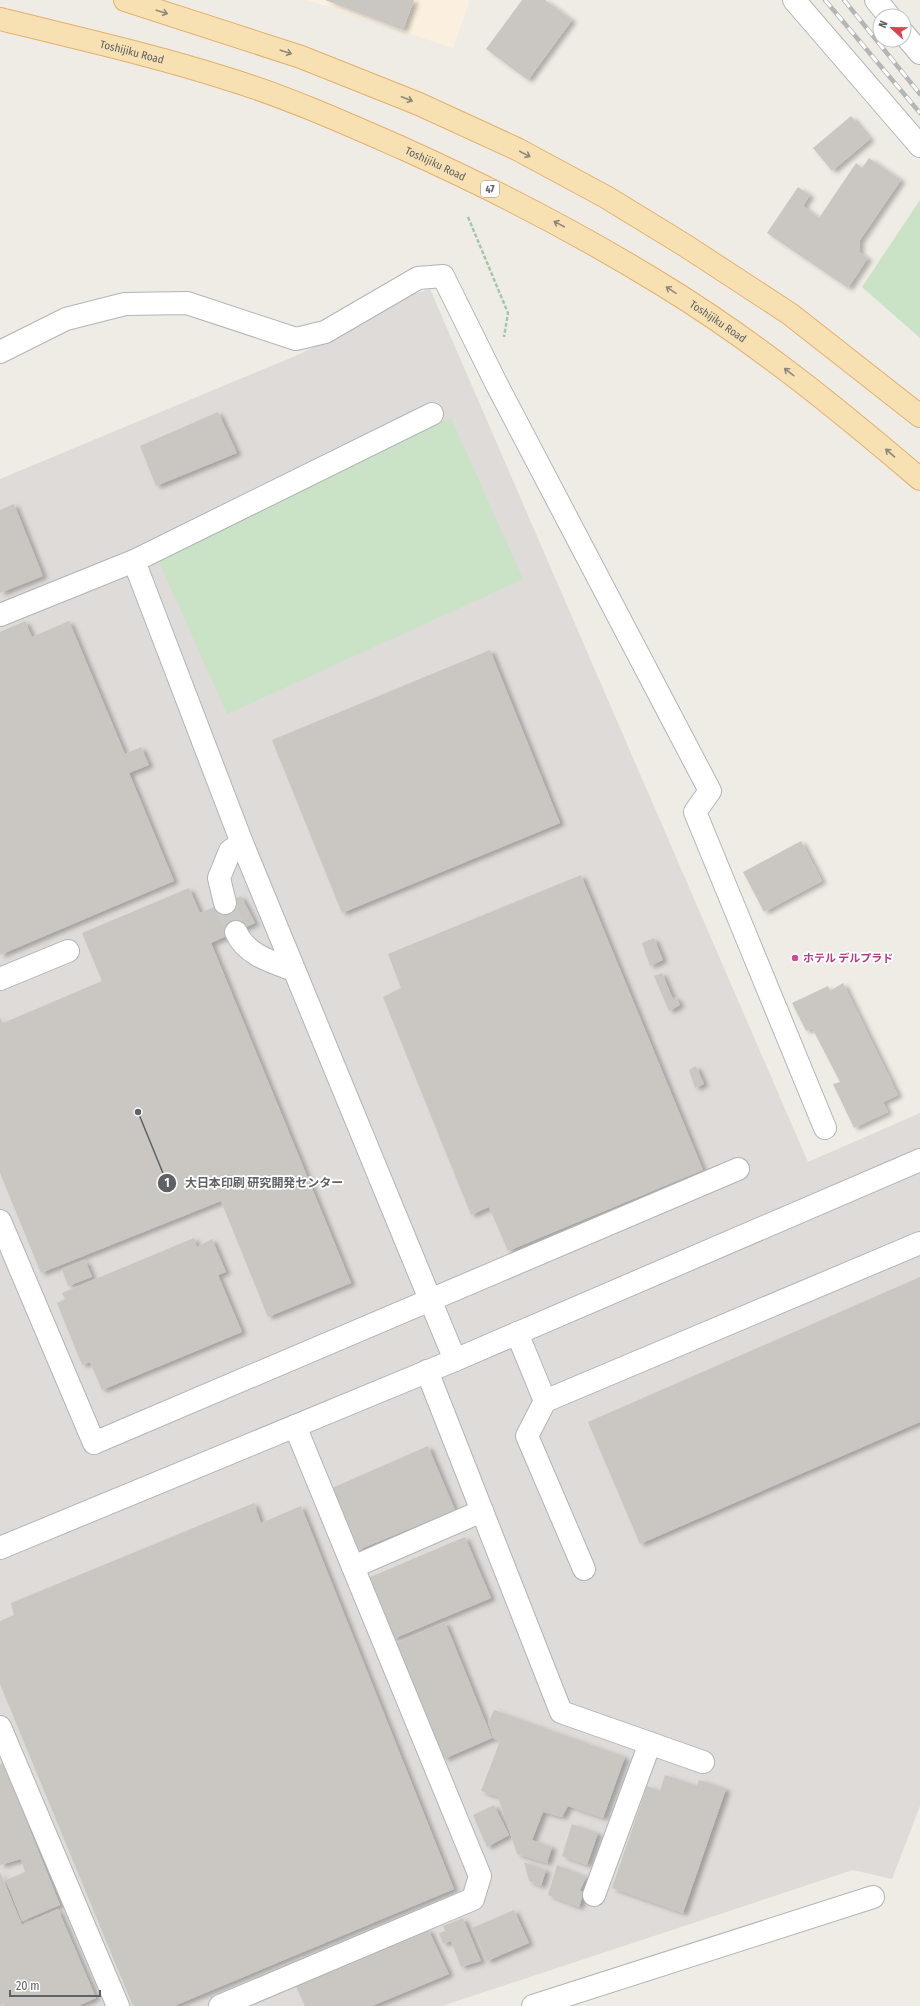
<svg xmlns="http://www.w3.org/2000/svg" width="920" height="2006" viewBox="0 0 920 2006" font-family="'Fira Sans Condensed','Noto Sans JP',sans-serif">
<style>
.commercial{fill:#fbf0df}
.industrial{fill:#dedbd8}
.green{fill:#cae3c6}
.building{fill:#cac7c3;filter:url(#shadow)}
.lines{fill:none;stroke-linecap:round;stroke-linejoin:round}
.minor-tunnel{stroke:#cbcac6;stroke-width:22;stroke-dasharray:22 11;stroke-linecap:butt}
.minor-casing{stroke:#b1b4b7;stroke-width:24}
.major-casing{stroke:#e4af6a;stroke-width:24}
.path{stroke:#a2c9a7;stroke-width:2.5;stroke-dasharray:4 2;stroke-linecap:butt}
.minor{stroke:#fff;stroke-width:22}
.major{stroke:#f7e1b3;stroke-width:22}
.rail-casing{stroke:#b4b5b5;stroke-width:4.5}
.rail{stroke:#fff;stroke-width:3;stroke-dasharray:9;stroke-linecap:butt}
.oneway{stroke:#8c887c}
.hotel-dot{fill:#d1479c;stroke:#fff;stroke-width:1.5}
.labels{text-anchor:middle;stroke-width:3.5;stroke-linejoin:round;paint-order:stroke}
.shield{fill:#fff;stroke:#8e9193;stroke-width:1}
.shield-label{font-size:10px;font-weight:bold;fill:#5e6265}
.street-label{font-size:11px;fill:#5e6265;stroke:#fff}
.hotel-label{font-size:11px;font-weight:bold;fill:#b23c85;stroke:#fff;text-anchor:start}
.leader{fill:none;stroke:#5e6265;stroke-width:1.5}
.callout-dot{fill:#5e6265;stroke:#fff;stroke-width:1.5}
.mark-label{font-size:12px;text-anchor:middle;font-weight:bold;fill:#fff}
.callout-label{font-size:12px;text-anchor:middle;font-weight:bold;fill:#5e6265;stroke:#fff;stroke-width:3.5;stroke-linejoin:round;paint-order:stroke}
</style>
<defs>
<filter id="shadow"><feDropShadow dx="4.5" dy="2.5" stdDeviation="2" flood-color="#0004"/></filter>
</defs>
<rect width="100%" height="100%" fill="#efece6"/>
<!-- commercial -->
<path class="commercial" d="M307 0H470L453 48Z"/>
<!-- industrial -->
<path class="industrial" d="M430 289 808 1162 920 1113V1806L892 1879 853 1870 442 2006H0V479L300 354 410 295Z"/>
<!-- green -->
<g class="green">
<path d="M920 200V338L862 287Z"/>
<path d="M451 418 523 579 227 714 155 553Z"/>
</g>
<!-- building -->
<g class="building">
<path d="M325 0H414L403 30Z"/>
<path d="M522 0H545L572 20 528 80 486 49Z"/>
<path d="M851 116 870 139 832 171 813 148Z"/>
<path d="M869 158 901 180 860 240 859 252 868 258 848 288 767 233 798 187 810 195 803 206 819 218 856 163 862 168Z"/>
<path d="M218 412 237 453 156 486 140 446Z"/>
<path d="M14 504 43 576 0 593V510Z"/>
<path d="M25 621 32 637 69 621 125 754 141 747 149 765 129 773 174 881 0 955V632Z"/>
<path d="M490 650 560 823 342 913 272 740Z"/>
<path d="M801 841 822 881 764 912 743 872Z"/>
<path d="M581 875 703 1170 508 1251 489 1207 471 1215 383 997 401 988 388 954Z"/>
<path d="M189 888 200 913 241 896 255 923 211 943 351 1283 268 1317 221 1201 41 1273 0 1173V1017L3 1023 102 981 82 933Z"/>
<path d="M654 938 663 960 650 966 642 943Z"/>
<path d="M662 973 673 999 676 997 680 1005 669 1011 654 976Z"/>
<path d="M843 983 898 1095 883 1102 888 1112 854 1128 833 1084 840 1082 812 1028 806 1031 792 1003 828 986 830 991Z"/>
<path d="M696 1066 704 1084 695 1088 689 1070Z"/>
<path d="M194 1238 197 1247 212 1239 226 1272 218 1275 242 1332 102 1390 90 1362 82 1365 57 1303 65 1299 62 1293Z"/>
<path d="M85 1260 92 1277 68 1286 62 1269Z"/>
<path d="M920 1277V1422L640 1544 588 1422Z"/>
<path d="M428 1446 455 1510 358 1550 332 1488Z"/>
<path d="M254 1503 261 1523 301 1506 454 1889 174 2006H133L0 1684V1621L14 1615 11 1603Z"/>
<path d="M465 1537 491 1598 393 1639 368 1578Z"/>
<path d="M445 1622 492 1738 444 1759 396 1643Z"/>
<path d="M494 1710 625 1757 603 1818 568 1806 562 1817 543 1812 532 1840 552 1847 547 1863 517 1854 498 1797 481 1791 500 1741 493 1738 488 1723Z"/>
<path d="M3 1763 60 1905 22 1921 6 1880 25 1872 21 1859 0 1865V1764Z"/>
<path d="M665 1775 697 1786 699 1780 726 1789 683 1913 612 1888 647 1786 660 1791Z"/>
<path d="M494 1805 509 1835 487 1847 473 1815Z"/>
<path d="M572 1824 598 1833 587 1865 562 1856Z"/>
<path d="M524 1862 546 1870 541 1886 529 1881Z"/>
<path d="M557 1865 586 1877 580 1891 584 1892 579 1907 548 1895Z"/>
<path d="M0 1872 22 1925 58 1909 96 1998 78 2006H5L4 2003 0 2006Z"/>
<path d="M514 1910 529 1943 487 1961 472 1928Z"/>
<path d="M463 1918 481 1961 461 1967 451 1941 443 1944 439 1933 445 1931 443 1926Z"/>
<path d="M428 1929 449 1974 372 2006H305L295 1984Z"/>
</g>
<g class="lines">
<!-- minor-tunnel -->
<path class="minor-tunnel" d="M225 903 236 932"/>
<defs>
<g id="minor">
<path d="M794 0 920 146"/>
<path d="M876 0 889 16"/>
<path d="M904 34 920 53"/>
<path d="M0 352 66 319 125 304 187 303 296 339 325 332 418 278 443 276 497 385 710 791 695 812 825 1128"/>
<path d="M134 561 242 843 455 1360"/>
<path d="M0 615 134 561 432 414"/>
<path d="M225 903 219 878 230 851 242 843"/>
<path d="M236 932C246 955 272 962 294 970"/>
<path d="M0 979 68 951"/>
<path d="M0 1221 94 1443 738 1169"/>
<path d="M517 1333 545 1401 920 1243"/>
<path d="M427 1371 561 1712 703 1762"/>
<path d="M545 1401 527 1436 584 1569"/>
<path d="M0 1548 455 1360 920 1160"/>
<path d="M353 1567 482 1511"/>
<path d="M0 1727 118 2006"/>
<path d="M594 1895 650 1743"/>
<path d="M220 2006 473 1899 480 1876 295 1426"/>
<path d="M533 2006 873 1897"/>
</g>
<g id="major">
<path d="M125 0 301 57 419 104 517 149 606 197 686 246 790 314 920 416"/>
<path id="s1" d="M0 19C76 38 153 55 228 79 287 97 345 123 402 148 491 188 578 233 661 284 753 340 838 409 920 479"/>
</g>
</defs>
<!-- minor casing -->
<use href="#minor" class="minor-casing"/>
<!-- major casing -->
<use href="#major" class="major-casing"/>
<!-- path -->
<path class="path" d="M468 217 508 313 504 337"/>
<!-- minor -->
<use href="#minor" class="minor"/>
<!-- major -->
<use href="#major" class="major"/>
<defs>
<g id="rail">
<path d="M825 0 920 113"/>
<path d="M844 0 920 94"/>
</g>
</defs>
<!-- rail casing -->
<use href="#rail" class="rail-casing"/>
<!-- rail -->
<use href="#rail" class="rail"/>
</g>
<!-- one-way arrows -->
<defs><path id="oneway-shaft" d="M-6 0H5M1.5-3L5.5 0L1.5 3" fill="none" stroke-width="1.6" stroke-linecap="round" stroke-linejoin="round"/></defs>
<g class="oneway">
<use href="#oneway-shaft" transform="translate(162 12) rotate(18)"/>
<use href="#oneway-shaft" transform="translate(286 52) rotate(18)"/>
<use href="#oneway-shaft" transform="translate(407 99) rotate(21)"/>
<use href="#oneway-shaft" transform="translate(525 154) rotate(28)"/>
<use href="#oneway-shaft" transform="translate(559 224) rotate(-152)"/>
<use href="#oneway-shaft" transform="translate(671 290) rotate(-146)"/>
<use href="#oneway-shaft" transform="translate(789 372) rotate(-142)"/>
<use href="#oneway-shaft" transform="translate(890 453) rotate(-139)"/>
</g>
<!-- markers -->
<circle class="hotel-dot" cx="795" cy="958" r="4"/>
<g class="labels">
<!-- shield labels -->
<rect class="shield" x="481" y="181" width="18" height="16" rx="3"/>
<g class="shield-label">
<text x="490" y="193">47</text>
</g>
<!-- street labels -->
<g class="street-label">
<text dy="4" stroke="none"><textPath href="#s1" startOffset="136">Toshijiku Road</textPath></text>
<text dy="4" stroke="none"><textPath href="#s1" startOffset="460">Toshijiku Road</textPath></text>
<text dy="4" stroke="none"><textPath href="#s1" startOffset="784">Toshijiku Road</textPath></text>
</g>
<!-- hotel labels -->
<g class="hotel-label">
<text x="803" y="962">ホテル デルプラド</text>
</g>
</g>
<!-- callouts -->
<path class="leader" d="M138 1112L167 1183"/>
<g class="callout-dot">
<circle cx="138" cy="1112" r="4"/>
<circle cx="167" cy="1183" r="10"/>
</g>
<g class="mark-label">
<text x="167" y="1187">1</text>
</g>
<g class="callout-label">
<text x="264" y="1187">大日本印刷 研究開発センター</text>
</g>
<!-- north arrow -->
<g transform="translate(892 28) rotate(292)"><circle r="19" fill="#ffffff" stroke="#bfc0c1"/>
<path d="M0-3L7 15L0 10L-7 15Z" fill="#d8434e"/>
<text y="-6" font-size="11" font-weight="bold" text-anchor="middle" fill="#5e6265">N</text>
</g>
<!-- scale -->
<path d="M10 1990v6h90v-6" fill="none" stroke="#5e6265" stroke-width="2"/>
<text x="16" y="1990" font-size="12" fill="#5e6265" stroke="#ffffff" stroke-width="3" paint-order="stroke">20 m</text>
</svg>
